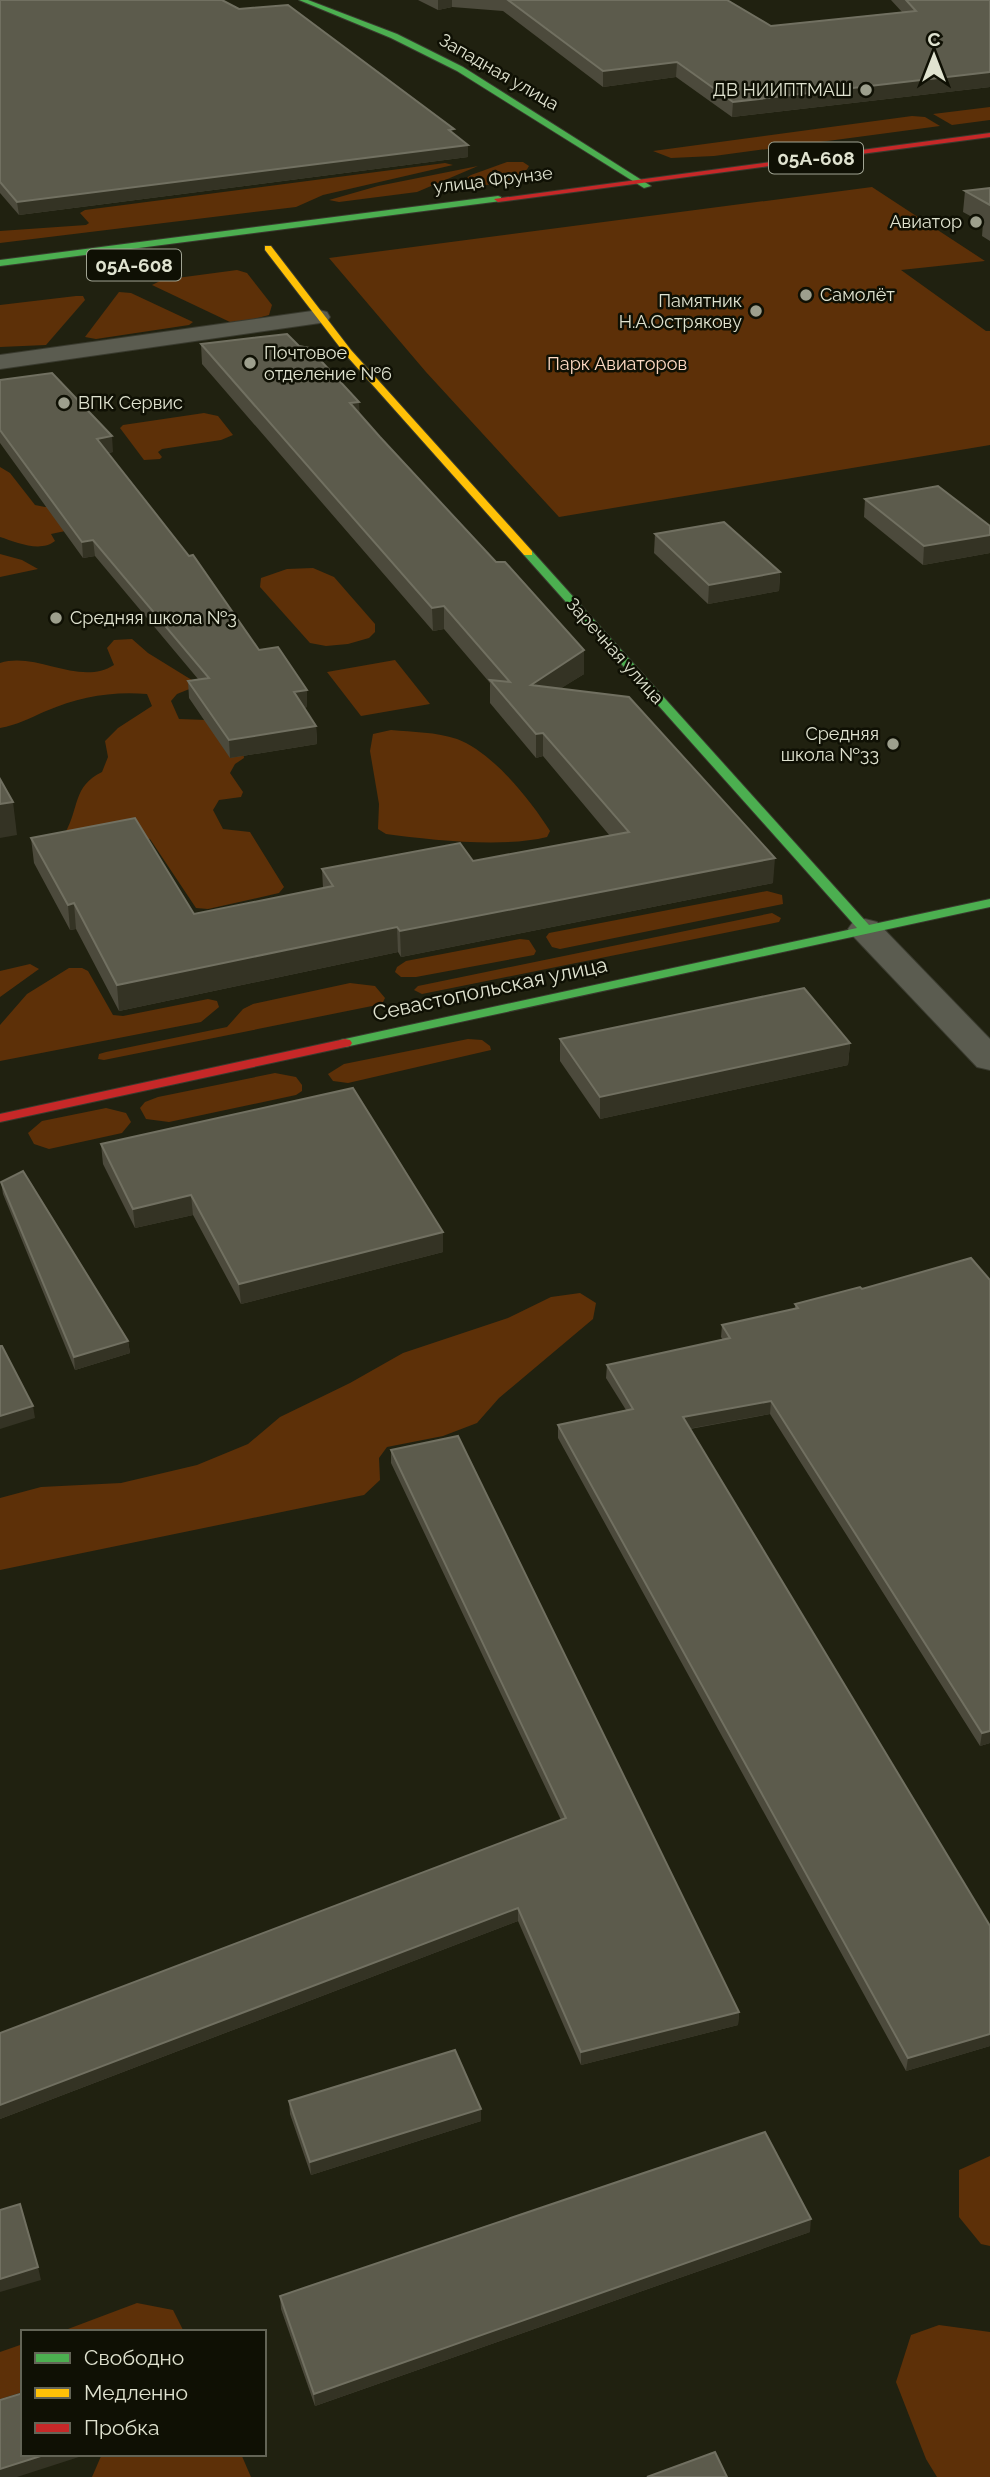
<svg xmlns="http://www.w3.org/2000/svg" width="990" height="2477" viewBox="0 0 990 2477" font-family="Raleway,sans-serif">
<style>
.green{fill:#5d3008}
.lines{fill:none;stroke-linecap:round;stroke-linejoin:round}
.street-casing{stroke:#393a2e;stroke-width:2}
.fast-casing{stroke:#393a2e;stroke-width:2}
.slow-casing{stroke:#393a2e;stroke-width:2}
.jam-casing{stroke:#393a2e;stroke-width:2}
.street{fill:#5b5c50;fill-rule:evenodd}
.fast{fill:#4caf50;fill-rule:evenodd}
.slow{fill:#ffc107;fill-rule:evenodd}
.jam{fill:#c62828;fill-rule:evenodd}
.wall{fill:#4c4a3c}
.shaded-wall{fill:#343324}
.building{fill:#5c5b4c;stroke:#717061;stroke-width:2}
.poi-dot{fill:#9d9f8d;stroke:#0f1004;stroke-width:2.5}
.labels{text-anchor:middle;stroke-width:5;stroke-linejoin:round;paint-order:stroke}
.far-street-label{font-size:18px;fill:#e0e3d0;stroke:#0f1004}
.far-poi-label{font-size:18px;fill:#e0e3d0;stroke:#0f1004;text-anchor:end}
.far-park-label{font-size:18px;fill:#fedac4;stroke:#0f1004}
.shield{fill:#0f1004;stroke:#a1a493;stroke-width:2}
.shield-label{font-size:19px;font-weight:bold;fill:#e0e3d0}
.street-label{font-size:21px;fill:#e0e3d0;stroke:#0f1004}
</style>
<rect width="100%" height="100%" fill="#202110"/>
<!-- green -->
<g class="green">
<path d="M990 107V120L952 125 933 114Z"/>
<path d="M912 116 925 117 940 126 714 156 671 158 653 151Z"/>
<path d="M507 162H523L529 166C519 186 480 185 460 187L457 184 471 175Z"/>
<path d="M445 163 453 165 323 195 296 207 0 243V231L86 225 89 223 80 213 85 210Z"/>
<path d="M478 166 417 192 339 202 329 200 378 186Z"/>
<path d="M872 187 985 261 901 270 986 331H990V445L559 517 426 372 329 258Z"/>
<path d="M237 270 247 273 272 305 269 315 247 321 230 322 152 285 162 280Z"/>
<path d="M119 292 131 293 193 322 189 325 96 339 85 337Z"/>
<path d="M76 296H83L85 300 46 345 0 347V305Z"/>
<path d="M204 413 218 416 233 435 221 440 162 449 158 452 162 457 160 459 144 460 120 428 123 425Z"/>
<path d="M0 467 10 473 35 505 45 507 80 502 94 525 51 534 55 541C40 553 16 542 0 537Z"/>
<path d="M0 554 22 560 38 569 0 577Z"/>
<path d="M313 568 334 577 375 624V632L369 638 348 644 326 646 310 643 260 587 261 578 287 569Z"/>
<path d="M132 639 148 653 195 682 192 688 177 694 171 701 179 719 206 720 243 751 244 758 235 764 230 773 243 792 241 797 219 800 213 810 223 829 250 832 284 887 279 893 208 909 196 908 150 839 65 833C80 807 72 787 102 772L108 757 105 741 118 728 152 706 147 694C111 691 79 697 46 711 30 718 17 725 0 728V663C37 651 79 687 114 665L107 648 114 640Z"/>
<path d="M395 660 430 704 361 716 327 672Z"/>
<path d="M391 730C413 732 436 732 457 739 492 752 530 799 550 831L547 837C503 848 431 840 386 834L378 829 379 804 370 751 373 734Z"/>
<path d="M767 891 782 895 783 904 560 949 552 947 546 937 549 933Z"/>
<path d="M772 913 781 918 779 922 422 994 414 990 418 986Z"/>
<path d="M520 939 529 940 536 951 534 955 416 977H401L395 972 397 967 406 961Z"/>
<path d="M30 964 39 969 0 997V971Z"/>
<path d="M69 968H82L88 971 113 1015 123 1016 208 999 217 1001 219 1007 201 1022 0 1061V1025L27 994Z"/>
<path d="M350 983 375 986 385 998 382 1004 104 1060 98 1059 99 1054 106 1052 227 1027 243 1009 253 1004Z"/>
<path d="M468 1039 482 1040 490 1046 491 1050 348 1083 333 1081 328 1074 344 1064Z"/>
<path d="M275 1073 296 1077 302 1085V1091L296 1095 169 1122 146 1119 140 1108 145 1102 158 1097Z"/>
<path d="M106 1108 126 1113 131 1122 122 1133 49 1149 34 1144 28 1133 42 1121Z"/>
<path d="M580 1293 596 1303 593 1319 499 1398 477 1423 443 1436 387 1447 379 1458 380 1480 364 1495 0 1570V1498L41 1487 121 1483 197 1465 248 1444 280 1417 350 1383 403 1353 508 1318 551 1297Z"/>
<path d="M990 2156V2246L981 2244 959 2217V2170Z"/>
<path d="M137 2303 173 2310 184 2332H60Z"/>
<path d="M939 2325 990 2332V2477H937L926 2459 896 2382 911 2335Z"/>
<path d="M23 2344V2392L0 2399V2352Z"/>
<path d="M102 2454H241L251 2477H92Z"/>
</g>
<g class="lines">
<defs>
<g id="street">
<path d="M319 310 327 312 330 317 327 322 0 369V355Z"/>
<path d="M865 919 877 922 990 1039V1070L977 1067 853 936 848 929 853 922Z"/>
</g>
<g id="fast">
<path d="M299 0H308L397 34 463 67 651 186 644 188 457 71 391 38Z"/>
<path d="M498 196 501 197V201L0 266V260Z"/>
<path d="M524 551H532L869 925 990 899V907L345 1047 340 1046 338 1043 340 1040 345 1039 857 928 524 555Z"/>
</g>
<path id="slow" d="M265 246H271L351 350 532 551V555H524L345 354 265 250Z"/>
<g id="jam">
<path d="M990 133V137L498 202 494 199Z"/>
<path d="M345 1039 350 1040 352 1043 350 1046 0 1122V1114Z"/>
</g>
</defs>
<!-- street casing -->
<use href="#street" class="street-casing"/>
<!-- fast casing -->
<use href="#fast" class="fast-casing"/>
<!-- slow casing -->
<use href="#slow" class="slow-casing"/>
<!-- jam casing -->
<use href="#jam" class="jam-casing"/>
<!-- street -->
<use href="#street" class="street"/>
<!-- fast -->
<use href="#fast" class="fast"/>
<!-- slow -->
<use href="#slow" class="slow"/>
<!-- jam -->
<use href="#jam" class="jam"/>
</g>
<!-- wall -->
<g class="wall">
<path d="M0 0 454 134 468 145V157L19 215 0 193Z"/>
<path d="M418 0H727L771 26 902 12 891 0H990V87L732 117 676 77 603 87 503 11 452 7 438 10Z"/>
<path d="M990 188V241L982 236 983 223 963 212 965 191Z"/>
<path d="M201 344 299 346 359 402V413L584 674 561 688 773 883 401 957 398 952 119 1011 76 929 70 930 34 863 31 838 194 914 323 888 322 869 473 861 610 836 543 756 536 758 490 703V683L444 629 433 631 202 364Z"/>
<path d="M0 380 113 452 108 453 259 650 307 707 304 708 316 726 317 744 230 758 189 698 188 681 198 679 95 556 83 558 0 443Z"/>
<path d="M865 499 990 526V553L923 565 864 517Z"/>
<path d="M655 534 780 572 779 591 708 604 654 553Z"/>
<path d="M560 1039 850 1043 848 1065 600 1119 560 1061Z"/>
<path d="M101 1144 443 1252 241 1304 193 1215 135 1228 103 1164Z"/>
<path d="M1 1182 128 1341 130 1353 75 1370 3 1194Z"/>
<path d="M860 1287 990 1743 980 1746 770 1414 690 1429 990 1926V2046L906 2071 558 1438V1425L626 1410 606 1378 607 1365 723 1340 721 1337 722 1325 795 1309V1304Z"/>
<path d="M391 1450 739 2012 738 2025 581 2065 518 1921 0 2119V2033L561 1820 391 1463Z"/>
<path d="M289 2101 481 2109V2121L311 2175 290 2114Z"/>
<path d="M810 2232 315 2406 281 2309 280 2296Z"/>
</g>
<!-- shaded-wall -->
<g class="shaded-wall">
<path d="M438 0H452V7L438 10Z"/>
<path d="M677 62 676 77 603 87V71Z"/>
<path d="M990 72V87L732 117 733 102Z"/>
<path d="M468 145V157L19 215 17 202Z"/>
<path d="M359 402 360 422 350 403Z"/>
<path d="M112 436 113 452 98 455 97 439Z"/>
<path d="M990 535V553L923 565 924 546Z"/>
<path d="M93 540 95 556 83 558 82 542Z"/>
<path d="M780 572 779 591 708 604 709 585Z"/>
<path d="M444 606V629L433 631 432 608Z"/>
<path d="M584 650V674L530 708 531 685Z"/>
<path d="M307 690V707L295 709 294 692Z"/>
<path d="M316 726 317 744 230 758 229 740Z"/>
<path d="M543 733V756L536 758V734Z"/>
<path d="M13 802 17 835 0 838V804Z"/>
<path d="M775 858 773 883 401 957 400 931Z"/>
<path d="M74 903 76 929 70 930 68 905Z"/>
<path d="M397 927 398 952 119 1011 117 985Z"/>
<path d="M850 1043 848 1065 600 1119V1097Z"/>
<path d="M191 1195 193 1215 135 1228 133 1209Z"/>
<path d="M443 1232V1252L241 1304 239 1284Z"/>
<path d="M128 1341 130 1353 75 1370 74 1357Z"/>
<path d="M771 1401 770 1414 682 1430 683 1417Z"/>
<path d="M33 1406 35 1418 0 1429V1416Z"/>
<path d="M990 1731V1743L980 1746 982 1733Z"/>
<path d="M518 1908V1921L0 2119V2105Z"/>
<path d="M739 2012 738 2025 581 2065V2052Z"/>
<path d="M990 2034V2046L906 2071 908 2058Z"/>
<path d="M481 2109V2121L311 2175 310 2162Z"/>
<path d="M811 2219 810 2232 315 2406 314 2394Z"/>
<path d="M38 2267 41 2280 0 2292V2279Z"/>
<path d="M47 2454H81L82 2456 17 2477H0V2469Z"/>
</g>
<!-- building -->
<g class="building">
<path d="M0 0H222L239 9 288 5 454 129 449 130 468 145 17 202 0 182Z"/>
<path d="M508 0H727L771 26 916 11 906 0H990V72L733 102 677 62 603 71Z"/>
<path d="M990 188V205L965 191Z"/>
<path d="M287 334 299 346 309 348 359 402 350 403 380 437 496 562H505L584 650 531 685 629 697 775 858 400 931 397 927 117 985 74 903 68 905 31 838 135 818 194 914 333 886 322 869 460 843 473 861 629 832 543 733 536 734 490 680 510 682 444 606 432 608 201 344Z"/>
<path d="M52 373 112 436 97 439 189 556 193 555 259 650 278 647 307 690 294 692 316 726 229 740 188 681 209 678 93 540 82 542 0 430V380Z"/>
<path d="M938 486 990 526V535L924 546 865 499Z"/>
<path d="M724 522 780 572 709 585 655 534Z"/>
<path d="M0 779 13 802 0 804Z"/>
<path d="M804 988 850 1043 600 1097 560 1039Z"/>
<path d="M353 1088 443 1232 239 1284 191 1195 133 1209 101 1144Z"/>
<path d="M23 1171 128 1341 74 1357 1 1182Z"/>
<path d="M971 1258 990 1280V1731L982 1733 771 1401 683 1417 990 1926V2034L908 2058 558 1425 633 1409 607 1365 730 1338 722 1325 798 1308 795 1304 860 1287 862 1289Z"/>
<path d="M0 1346H2L33 1406 0 1416Z"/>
<path d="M458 1436 739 2012 581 2052 518 1908 0 2105V2033L566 1818 391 1450Z"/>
<path d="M455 2050 481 2109 310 2162 289 2101Z"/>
<path d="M765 2132 811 2219 314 2394 280 2296Z"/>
<path d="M20 2204 38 2267 0 2279V2210Z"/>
<path d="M23 2393V2454H47L0 2469V2400Z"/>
<path d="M715 2452 727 2477H647Z"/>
</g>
<!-- markers -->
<g class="poi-dot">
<circle cx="866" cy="90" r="7"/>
<circle cx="976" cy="222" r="7"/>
<circle cx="806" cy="295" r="7"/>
<circle cx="756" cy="311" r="7"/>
<circle cx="250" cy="363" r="7"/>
<circle cx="64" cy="403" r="7"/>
<circle cx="56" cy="618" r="7"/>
<circle cx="893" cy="744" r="7"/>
</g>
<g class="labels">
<!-- far-street labels -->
<g class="far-street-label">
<text transform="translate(499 72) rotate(30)" y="6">Западная улица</text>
<text transform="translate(493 180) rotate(-7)" y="6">улица Фрунзе</text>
<text transform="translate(615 651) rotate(48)" y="6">Заречная улица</text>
</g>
<!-- far-poi labels -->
<g class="far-poi-label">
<text x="852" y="96">ДВ НИИПТМАШ</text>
<text x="962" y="228">Авиатор</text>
<text x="820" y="301" text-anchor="start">Самолёт</text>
<text x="742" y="307">Памятник<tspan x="742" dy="21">Н.А.Острякову</tspan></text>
<text x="264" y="359" text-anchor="start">Почтовое<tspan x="264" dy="21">отделение №6</tspan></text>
<text x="78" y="409" text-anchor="start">ВПК Сервис</text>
<text x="70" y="624" text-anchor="start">Средняя школа №3</text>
<text x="879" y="740">Средняя<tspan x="879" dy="21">школа №33</tspan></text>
</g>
<!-- far-park labels -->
<g class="far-park-label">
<text x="617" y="370">Парк Авиаторов</text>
</g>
<!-- shield labels -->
<g class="shield">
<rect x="769" y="142.5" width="94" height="31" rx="5"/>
<rect x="87" y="249.5" width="94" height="31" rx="5"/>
</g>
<g class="shield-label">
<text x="816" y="165">05А-608</text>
<text x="134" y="272">05А-608</text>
</g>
<!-- street labels -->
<g class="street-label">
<text transform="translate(490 989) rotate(-12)" y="7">Севастопольская улица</text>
</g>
</g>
<!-- legend -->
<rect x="21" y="2330" width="245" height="126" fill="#0f1004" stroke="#636456" stroke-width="2"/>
<rect x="35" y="2353" width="35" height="10" fill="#4caf50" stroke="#636456" stroke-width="2"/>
<text x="84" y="2365" font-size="21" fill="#e0e3d0">Свободно</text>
<rect x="35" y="2388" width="35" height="10" fill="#ffc107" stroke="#636456" stroke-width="2"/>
<text x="84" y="2400" font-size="21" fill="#e0e3d0">Медленно</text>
<rect x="35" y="2423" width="35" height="10" fill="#c62828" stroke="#636456" stroke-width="2"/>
<text x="84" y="2435" font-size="21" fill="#e0e3d0">Пробка</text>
<!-- north arrow -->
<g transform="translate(934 56)" stroke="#0f1004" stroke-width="5" paint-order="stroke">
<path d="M0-5L12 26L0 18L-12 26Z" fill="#e0e3d0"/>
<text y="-10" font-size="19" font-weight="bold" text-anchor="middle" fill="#e0e3d0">С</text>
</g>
</svg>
